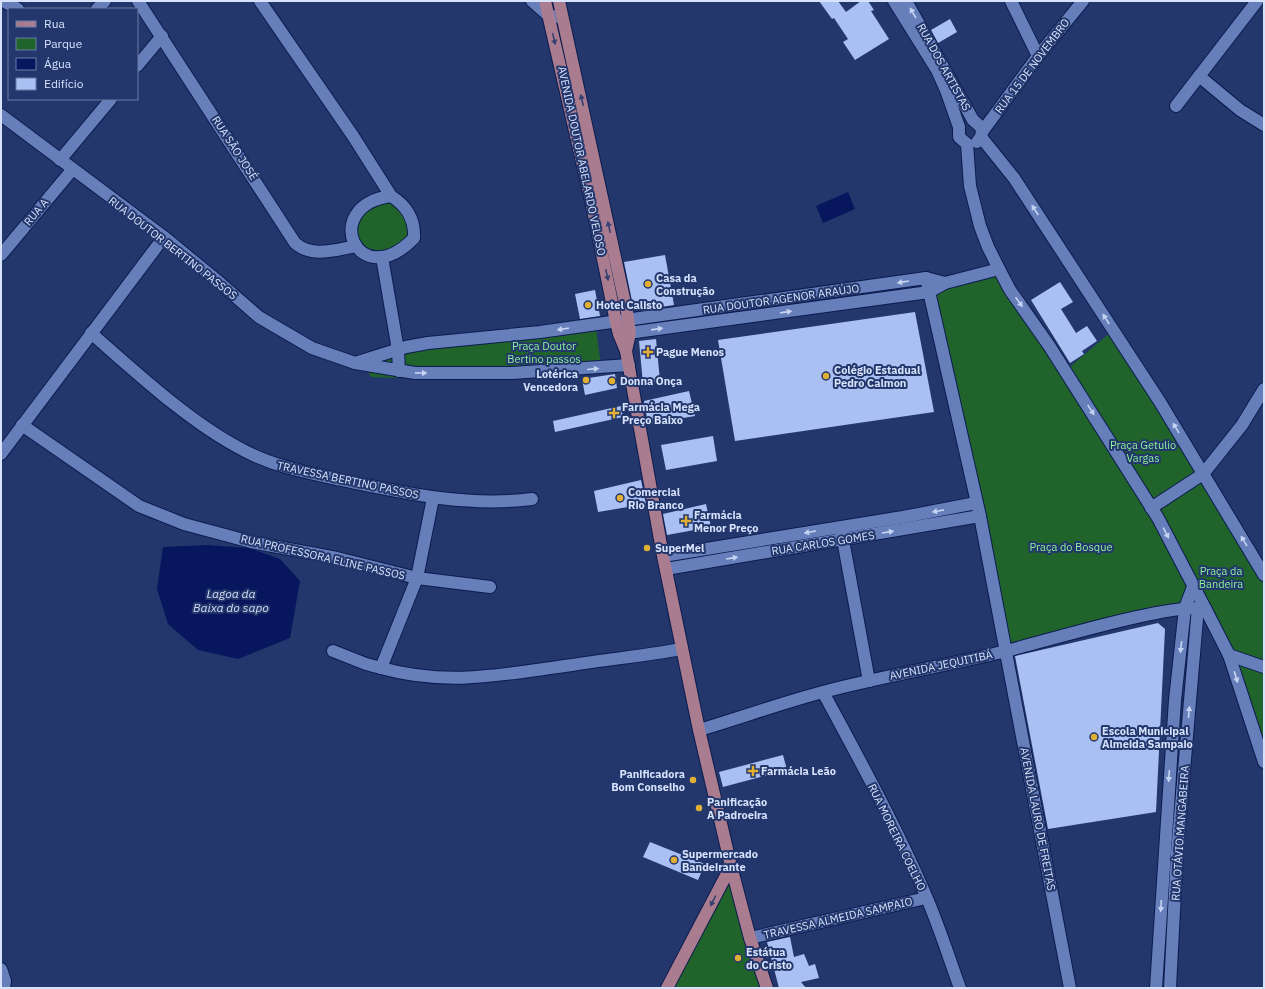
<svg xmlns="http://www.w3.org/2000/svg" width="1265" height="989" viewBox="0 0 1265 989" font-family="'IBM Plex Sans',sans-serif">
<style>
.green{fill:#20632b}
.water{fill:#08175d}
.building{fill:#aac0f3}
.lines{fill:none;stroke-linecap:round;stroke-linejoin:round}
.minor-casing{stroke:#0c1c4e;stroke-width:14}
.tertiary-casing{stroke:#0c1c4e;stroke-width:14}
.primary-casing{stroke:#0c1c4e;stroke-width:14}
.minor{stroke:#667eba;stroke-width:12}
.tertiary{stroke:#667eba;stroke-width:12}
.primary{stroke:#a97c8f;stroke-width:12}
.oneway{fill:#c6d4f3}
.oneway2{fill:#374171}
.poi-dot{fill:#e0b034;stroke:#23376c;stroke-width:1.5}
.labels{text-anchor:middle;stroke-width:4;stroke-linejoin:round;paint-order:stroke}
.street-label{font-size:11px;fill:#d7e3fd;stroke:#23376c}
.poi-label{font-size:11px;font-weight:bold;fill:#d7e3fd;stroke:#23376c;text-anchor:start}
.park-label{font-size:11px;fill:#8ef298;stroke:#23376c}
.water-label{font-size:12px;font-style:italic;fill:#d4ddf3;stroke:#23376c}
</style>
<rect width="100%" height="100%" fill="#23376c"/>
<!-- green -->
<g class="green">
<path d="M392 200 408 211 414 236 379 257 359 246 354 217 373 201Z"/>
<path d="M998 269 1065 371 1112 331 1264 577V761L1206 610 1183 606 1006 651 929 292Z"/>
<path d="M596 328 601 366C525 371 447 381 371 377L362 361 406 347Z"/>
<path d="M731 867 767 988H667Z"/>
</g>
<!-- water -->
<g class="water">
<path d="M848 192 855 209 823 223 816 206Z"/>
<path d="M207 545 249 548 280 559 300 581 290 638 238 659 198 650 168 624 157 589 163 547Z"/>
</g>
<!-- building -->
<g class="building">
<path d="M819 1H838L846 12 861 1H868L874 10 871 11 889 39 855 60 843 42 848 39 834 18 832 19Z"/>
<path d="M950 19 957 32 938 43 931 30Z"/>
<path d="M665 255 674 305 634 311 624 262Z"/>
<path d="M1060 282 1073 302 1061 309 1076 333 1087 326 1097 341 1082 351 1084 354 1070 363 1031 300Z"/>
<path d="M595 290 600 316 580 319 575 294Z"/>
<path d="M915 312 934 412 735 441 718 340Z"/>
<path d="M656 339 660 381 643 384 639 341Z"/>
<path d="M615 374 617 388 585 395 582 379Z"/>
<path d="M689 391 695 416 648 424 644 401Z"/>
<path d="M621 406 623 417 555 432 553 421Z"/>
<path d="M713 436 717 461 666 470 661 445Z"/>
<path d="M641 480 646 504 598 512 594 491Z"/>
<path d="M706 504 711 527 667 535 663 514Z"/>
<path d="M1158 623 1165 629 1156 812 1048 829 1015 656Z"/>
<path d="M783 755 787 770 723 787 719 772Z"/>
<path d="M650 842 705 864 698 880 643 857Z"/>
<path d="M790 937 794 957 804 954 809 966 815 964 819 978 801 982 806 988H779L767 942Z"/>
</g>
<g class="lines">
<defs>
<g id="minor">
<path d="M3 1 18 9"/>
<path d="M138 1 295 243C312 258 335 250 356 246"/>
<path d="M260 1 353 136 391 196"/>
<path d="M532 1 549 16 562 17"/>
<path d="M1011 1 1038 56"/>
<path d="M97 9 105 1"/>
<path d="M137 66 162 36"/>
<path d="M1199 76 1240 110 1264 125"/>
<path d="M1176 106 1257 1"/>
<path d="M60 160 111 99"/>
<path d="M391 196C407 206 415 219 414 238 358 296 318 206 391 196Z"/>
<path d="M1 255 72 170"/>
<path d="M382 257 398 350 399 371"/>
<path d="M91 333C137 373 190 423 245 451 277 468 311 473 346 481 409 494 468 507 532 499"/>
<path d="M22 425 139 506 184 524 251 542 337 558 417 578 381 668C450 687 504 674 572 665 608 659 645 656 681 649"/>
<path d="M433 498 417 578 490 587"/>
<path d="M841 529 869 681"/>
<path d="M333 651 366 664 381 668"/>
<path d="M1229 655 1264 667"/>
<path d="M750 938 926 898"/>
<path d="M1 969 5 981 4 988"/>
</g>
<g id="tertiary">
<path d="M894 1 937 70 946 90 959 127V137L967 144"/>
<path d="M906 1 973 120 981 127 982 132"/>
<path d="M1 115 164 237 220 283 259 317 312 348 355 363 415 373H512L629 365"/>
<path d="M981 137 1014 178 1160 402 1264 575"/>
<path d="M977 142 981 137 982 132 1038 56 1083 1"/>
<path d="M967 144 970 186 980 226 988 247 999 269 1010 290 1050 347 1158 518 1206 610"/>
<path d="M926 278 980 516 1070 988"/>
<path d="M621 334 929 292 945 283 999 269"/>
<path d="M358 362 406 347 428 343 540 332 926 278 945 283"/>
<path d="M1 454 164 237"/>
<path d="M1151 508 1203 474 1242 425 1264 389"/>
<path d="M663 556 903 517 976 503"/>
<path d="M666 569 980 516"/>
<path d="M823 692C859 759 896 826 926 896 939 926 949 958 960 988"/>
<path d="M699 730C740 718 781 703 823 692 883 676 945 666 1006 651 1039 643 1183 599 1206 610L1229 655 1264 762"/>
<path d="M1156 988 1175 700 1185 608 1193 587"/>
<path d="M1170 988 1177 853 1198 607"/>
</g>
<g id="primary">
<path d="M545 1 592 205 616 322 619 334 626 351 663 556 699 730 731 866 750 938 767 988"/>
<path d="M559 1 627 312 630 333 626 351"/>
<path d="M667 988 731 866"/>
</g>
</defs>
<!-- minor casing -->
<use href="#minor" class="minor-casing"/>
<!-- tertiary casing -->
<use href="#tertiary" class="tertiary-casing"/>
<!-- primary casing -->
<use href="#primary" class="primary-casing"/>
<!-- minor -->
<use href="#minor" class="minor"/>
<!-- tertiary -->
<use href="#tertiary" class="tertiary"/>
<!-- primary -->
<use href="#primary" class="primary"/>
</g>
<!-- one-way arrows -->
<defs><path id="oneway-solid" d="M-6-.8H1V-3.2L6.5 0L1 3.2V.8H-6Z"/></defs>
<g class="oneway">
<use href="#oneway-solid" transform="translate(913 13) rotate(-120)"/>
<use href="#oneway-solid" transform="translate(1035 210) rotate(-123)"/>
<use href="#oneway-solid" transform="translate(903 282) rotate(171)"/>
<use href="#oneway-solid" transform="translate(1019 302) rotate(54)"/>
<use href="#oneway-solid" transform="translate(786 312) rotate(-8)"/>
<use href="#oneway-solid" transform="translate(1106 319) rotate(-123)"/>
<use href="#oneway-solid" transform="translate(563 329) rotate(172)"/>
<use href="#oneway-solid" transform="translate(657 329) rotate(-8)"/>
<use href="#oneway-solid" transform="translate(593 369) rotate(-5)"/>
<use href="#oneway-solid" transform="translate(421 373) rotate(1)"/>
<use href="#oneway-solid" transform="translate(1091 410) rotate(57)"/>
<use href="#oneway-solid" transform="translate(1176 428) rotate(-121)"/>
<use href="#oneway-solid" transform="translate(938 511) rotate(169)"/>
<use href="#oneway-solid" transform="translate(810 532) rotate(170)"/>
<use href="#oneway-solid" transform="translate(888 532) rotate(-9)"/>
<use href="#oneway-solid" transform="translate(1166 533) rotate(62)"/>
<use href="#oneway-solid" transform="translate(1244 541) rotate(-121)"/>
<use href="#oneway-solid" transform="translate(732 558) rotate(-9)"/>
<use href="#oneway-solid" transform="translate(1181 647) rotate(96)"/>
<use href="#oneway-solid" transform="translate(1236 677) rotate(73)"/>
<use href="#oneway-solid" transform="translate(1189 712) rotate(-85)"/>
<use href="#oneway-solid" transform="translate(1169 776) rotate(94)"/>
<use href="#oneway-solid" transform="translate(1161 906) rotate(93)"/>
</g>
<g class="oneway2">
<use href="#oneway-solid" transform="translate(554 39) rotate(77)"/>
<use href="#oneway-solid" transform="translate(582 100) rotate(-103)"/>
<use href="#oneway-solid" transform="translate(609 227) rotate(-102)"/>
<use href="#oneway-solid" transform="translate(607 275) rotate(78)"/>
<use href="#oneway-solid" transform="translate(713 901) rotate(117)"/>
</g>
<!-- markers -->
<g class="poi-dot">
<circle cx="648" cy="284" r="4"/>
<circle cx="588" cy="305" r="4"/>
<path d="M646 346h4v4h4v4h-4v4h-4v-4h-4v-4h4z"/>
<circle cx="826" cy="376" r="4"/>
<circle cx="586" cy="380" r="4"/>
<circle cx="612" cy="381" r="4"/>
<path d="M612 407h4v4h4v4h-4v4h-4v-4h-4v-4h4z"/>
<circle cx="620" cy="498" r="4"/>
<path d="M684 515h4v4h4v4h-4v4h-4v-4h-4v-4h4z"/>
<circle cx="647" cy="548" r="4"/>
<circle cx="1094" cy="737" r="4"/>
<path d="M751 765h4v4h4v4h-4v4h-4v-4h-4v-4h4z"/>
<circle cx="693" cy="780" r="4"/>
<circle cx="699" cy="808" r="4"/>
<circle cx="674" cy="860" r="4"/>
<circle cx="738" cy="958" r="4"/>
</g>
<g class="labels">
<!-- street labels -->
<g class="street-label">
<text transform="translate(1032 66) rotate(-53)" y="4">RUA 15 DE NOVEMBRO</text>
<text transform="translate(944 67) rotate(61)" y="4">RUA DOS ARTISTAS</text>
<text transform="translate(235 148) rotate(57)" y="4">RUA SÃO JOSÉ</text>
<text transform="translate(582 161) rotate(78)" y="4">AVENIDA DOUTOR ABELARDO VELOSO</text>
<text transform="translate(36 212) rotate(-50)" y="4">RUA A</text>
<text transform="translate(173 248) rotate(38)" y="4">RUA DOUTOR BERTINO PASSOS</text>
<text transform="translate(781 299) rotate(-8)" y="4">RUA DOUTOR AGENOR ARAÚJO</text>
<text transform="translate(348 480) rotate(12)" y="4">TRAVESSA BERTINO PASSOS</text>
<text transform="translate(823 543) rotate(-9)" y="4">RUA CARLOS GOMES</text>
<text transform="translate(323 557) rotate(13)" y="4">RUA PROFESSORA ELINE PASSOS</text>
<text transform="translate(941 665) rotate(-12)" y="4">AVENIDA JEQUITIBÁ</text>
<text transform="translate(1038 819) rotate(79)" y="4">AVENIDA LAURO DE FREITAS</text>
<text transform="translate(1180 833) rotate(-86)" y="4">RUA OTÁVIO MANGABEIRA</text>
<text transform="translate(897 837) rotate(64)" y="4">RUA MOREIRA COELHO</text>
<text transform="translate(838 918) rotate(-13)" y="4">TRAVESSA ALMEIDA SAMPAIO</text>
</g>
<!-- poi labels -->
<g class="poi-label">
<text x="656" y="282">Casa da<tspan x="656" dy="13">Construção</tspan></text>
<text x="596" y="309">Hotel Calisto</text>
<text x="656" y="356">Pague Menos</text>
<text x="834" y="374">Colégio Estadual<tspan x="834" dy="13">Pedro Calmon</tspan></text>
<text x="578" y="378" text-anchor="end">Lotérica<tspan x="578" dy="13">Vencedora</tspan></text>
<text x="620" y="385">Donna Onça</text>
<text x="622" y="411">Farmácia Mega<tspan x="622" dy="13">Preço Baixo</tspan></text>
<text x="628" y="496">Comercial<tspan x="628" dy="13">Rio Branco</tspan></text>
<text x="694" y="519">Farmácia<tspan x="694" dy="13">Menor Preço</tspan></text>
<text x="655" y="552">SuperMel</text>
<text x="1102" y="735">Escola Municipal<tspan x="1102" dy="13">Almeida Sampaio</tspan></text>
<text x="761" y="775">Farmácia Leão</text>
<text x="685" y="778" text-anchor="end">Panificadora<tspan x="685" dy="13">Bom Conselho</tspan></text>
<text x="707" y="806">Panificação<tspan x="707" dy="13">A Padroeira</tspan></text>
<text x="682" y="858">Supermercado<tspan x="682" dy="13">Bandeirante</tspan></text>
<text x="746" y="956">Estátua<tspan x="746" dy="13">do Cristo</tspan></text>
</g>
<!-- park labels -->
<g class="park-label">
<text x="544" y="350">Praça Doutor<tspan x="544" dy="13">Bertino passos</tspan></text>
<text x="1143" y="449">Praça Getulio<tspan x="1143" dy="13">Vargas</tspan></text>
<text x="1071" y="551">Praça do Bosque</text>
<text x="1221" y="575">Praça da<tspan x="1221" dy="13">Bandeira</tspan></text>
</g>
<!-- water labels -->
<g class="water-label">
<text x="231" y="598">Lagoa da<tspan x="231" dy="14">Baixa do sapo</tspan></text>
</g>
</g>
<!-- border -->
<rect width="1265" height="989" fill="none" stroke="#d7e3fd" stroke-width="4"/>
<!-- legend -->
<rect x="8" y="8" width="130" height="92" fill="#23376c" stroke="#6b7ca6"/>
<rect x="16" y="21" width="20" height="6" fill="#a97c8f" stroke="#6b7ca6"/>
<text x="44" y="28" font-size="12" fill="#d7e3fd">Rua</text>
<rect x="16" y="38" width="20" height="12" fill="#20632b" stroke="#6b7ca6"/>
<text x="44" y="48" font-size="12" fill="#d7e3fd">Parque</text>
<rect x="16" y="58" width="20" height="12" fill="#08175d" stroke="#6b7ca6"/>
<text x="44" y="68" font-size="12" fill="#d7e3fd">Água</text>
<rect x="16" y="78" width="20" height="12" fill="#aac0f3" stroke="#6b7ca6"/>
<text x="44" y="88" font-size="12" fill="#d7e3fd">Edifício</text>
</svg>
